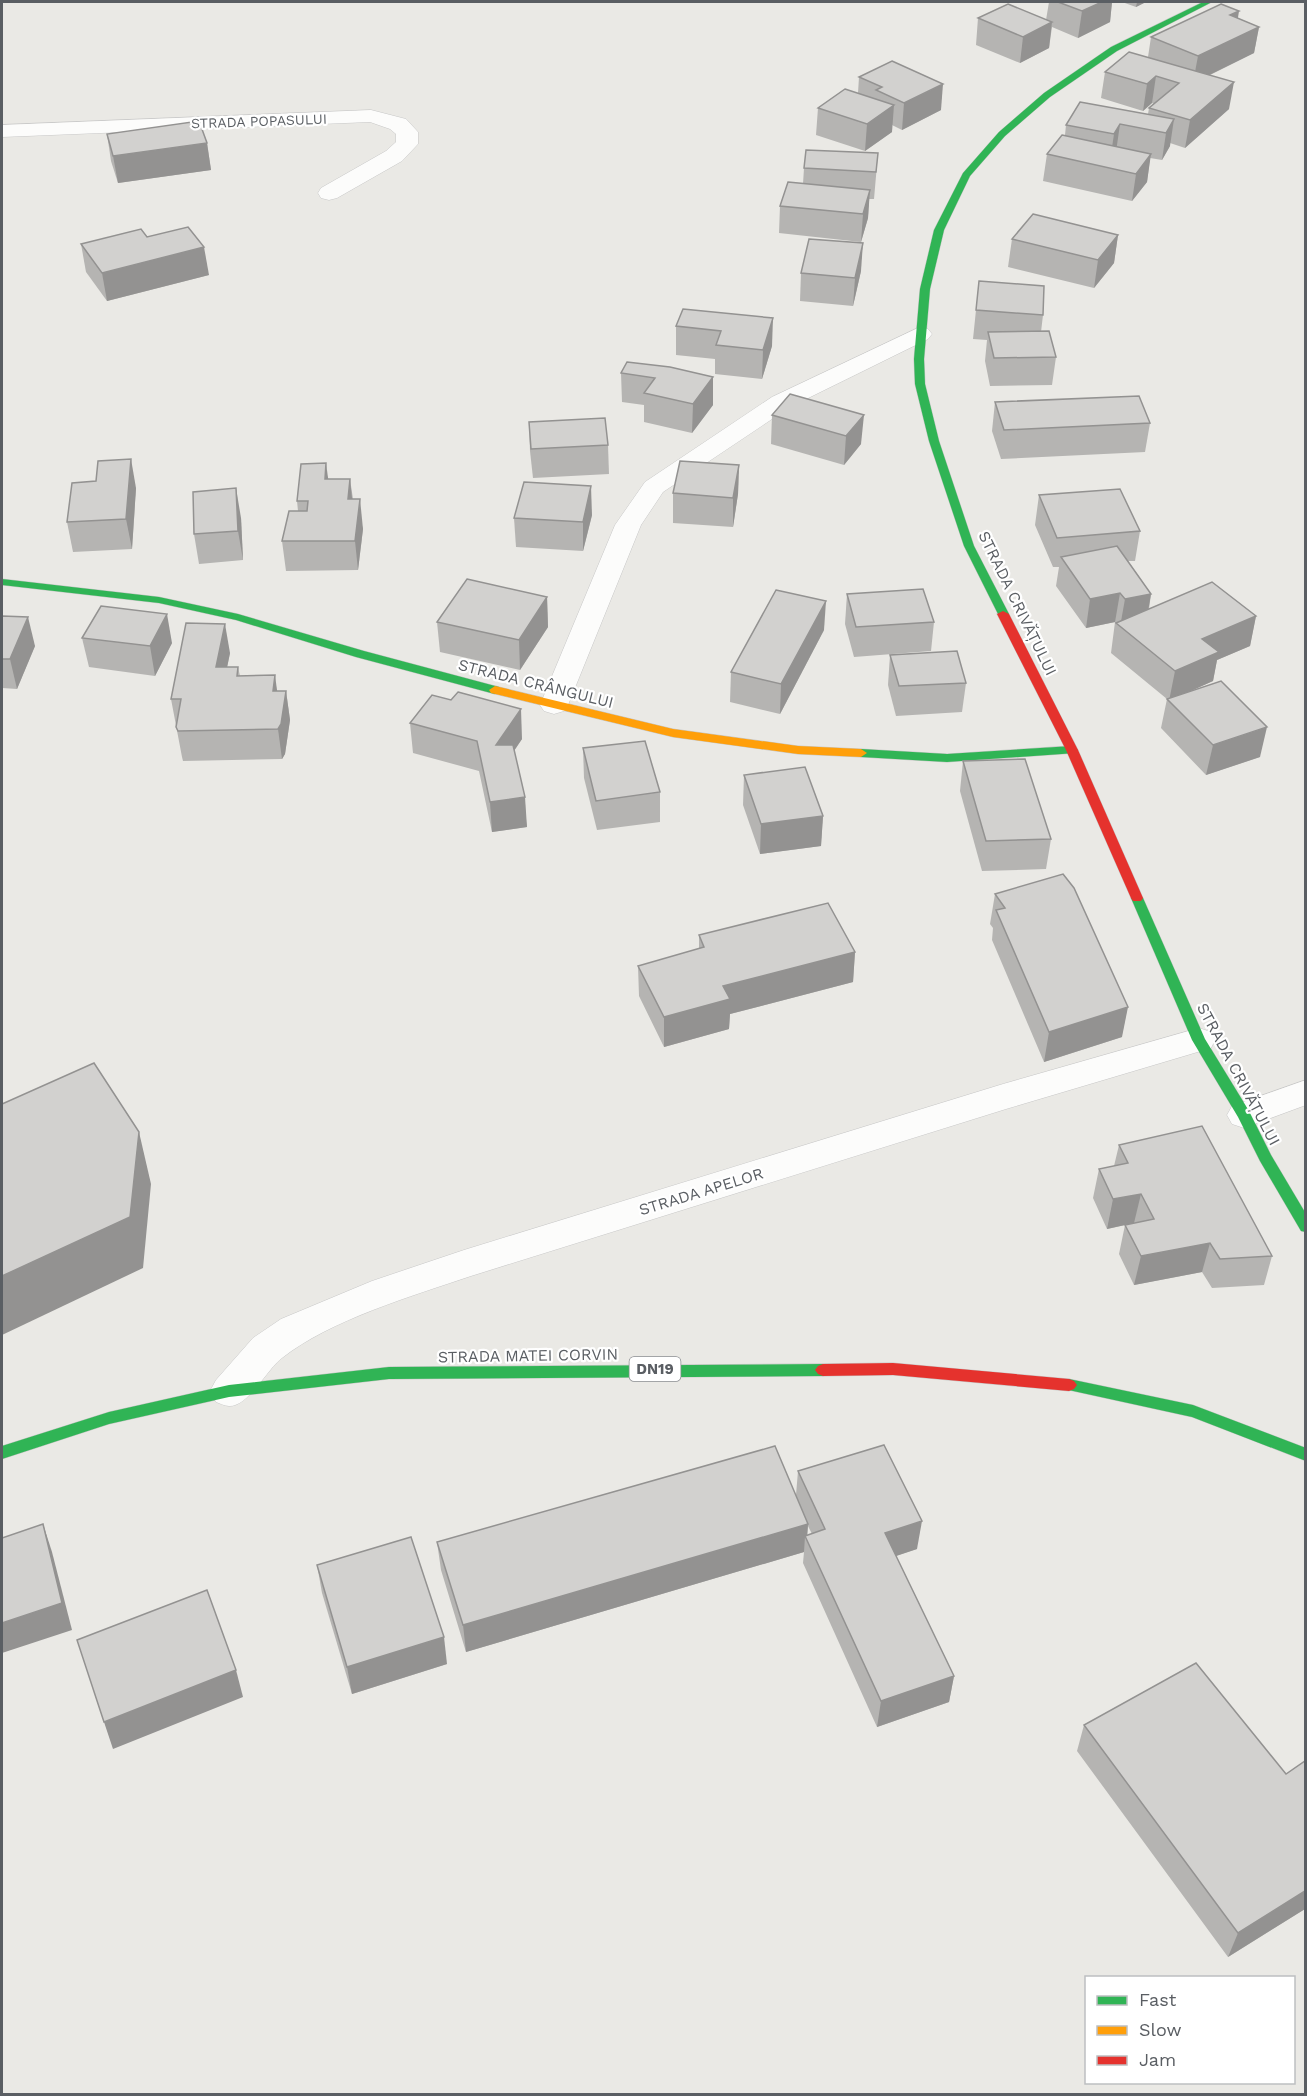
<svg xmlns="http://www.w3.org/2000/svg" width="1307" height="2096" viewBox="0 0 1307 2096" font-family="'Work Sans',sans-serif">
<style>
.lines{fill:none;stroke-linecap:round;stroke-linejoin:round}
.street-casing{stroke:#c7c7c7;stroke-width:1}
.fast-casing{stroke:#c6c6c5;stroke-width:1}
.slow-casing{stroke:#c6c6c5;stroke-width:1}
.jam-casing{stroke:#c6c6c5;stroke-width:1}
.street{fill:#fcfcfb;fill-rule:evenodd}
.fast{fill:#30b455;fill-rule:evenodd}
.slow{fill:#ff9f0a;fill-rule:evenodd}
.jam{fill:#e5322d;fill-rule:evenodd}
.wall{fill:#b5b4b2;fill-rule:evenodd}
.shaded-wall{fill:#939291}
.building{fill:#d2d1cf;stroke:#939291;stroke-width:1.5}
.labels{text-anchor:middle;stroke-width:4.5;stroke-linejoin:round;paint-order:stroke}
.far-street-label{font-size:14px;fill:#5a5e63;stroke:#fff}
.shield{fill:#fff;stroke:#8c8e92;stroke-width:1.5}
.shield-label{font-size:15px;font-weight:bold;fill:#5a5e63}
.street-label{font-size:16px;fill:#5a5e63;stroke:#fff}
</style>
<rect width="100%" height="100%" fill="#eae9e5"/>
<g class="lines">
<defs>
<g id="street">
<path d="M371 110 406 119 418 132V144L402 161 337 198 329 200 321 198 318 193 321 188 386 151 396 142V134L390 129 370 122 2 137V125Z"/>
<path d="M920 327 928 329 932 334 928 339 790 407 663 492 641 525 568 705 564 711 554 714 544 711 540 705 615 525 645 482 772 397Z"/>
<path d="M1199 1028 1211 1032 1215 1040 1211 1048 1006 1109 471 1276C412 1296 330 1320 282 1358 267 1369 248 1407 229 1406 225 1406 219 1403 216 1402L210 1391 216 1380 253 1338 281 1319 372 1281 464 1250 1003 1084Z"/>
<path d="M1306 1080V1105L1244 1128 1232 1124 1227 1115 1232 1106Z"/>
</g>
<g id="fast">
<path d="M1203 2H1212L1117 51 1050 97 1005 136 970 176 944 230 930 289 924 359 925 384 939 441 974 546 1009 614 1007 616H999L964 546 929 441 915 384 914 359 920 289 934 230 963 173 999 132 1044 93 1111 47Z"/>
<path d="M2 579 159 597 238 614 364 651 499 687 501 690 495 694 491 693 356 657 236 620 159 603 2 585Z"/>
<path d="M1072 746 1078 750 1076 753 947 762 861 757 855 753 861 749 947 754Z"/>
<path d="M1137 894 1143 898 1205 1039 1249 1111 1271 1155 1306 1214V1232L1301 1231 1260 1161 1238 1117 1192 1040 1131 898Z"/>
<path d="M823 1364 828 1366 831 1370 828 1374 823 1376 389 1379 229 1397 109 1424 2 1459V1446L109 1412 229 1385 389 1367Z"/>
<path d="M1069 1379 1193 1405 1306 1448V1461L1192 1417 1064 1389 1061 1385 1064 1381Z"/>
</g>
<path id="slow" d="M495 686 673 729 798 746 861 749 867 753 861 757 798 754 673 737 491 693 489 690Z"/>
<g id="jam">
<path d="M1003 611 1009 614 1078 750 1143 898 1141 901H1133L1131 898 1066 750 997 614Z"/>
<path d="M893 1363 1069 1379 1074 1381 1077 1385 1074 1389 1069 1391 893 1375 823 1376 818 1374 815 1370 818 1366 823 1364Z"/>
</g>
</defs>
<!-- street casing -->
<use href="#street" class="street-casing"/>
<!-- fast casing -->
<use href="#fast" class="fast-casing"/>
<!-- slow casing -->
<use href="#slow" class="slow-casing"/>
<!-- jam casing -->
<use href="#jam" class="jam-casing"/>
<!-- street -->
<use href="#street" class="street"/>
<!-- fast -->
<use href="#fast" class="fast"/>
<!-- slow -->
<use href="#slow" class="slow"/>
<!-- jam -->
<use href="#jam" class="jam"/>
</g>
<!-- wall -->
<g class="wall">
<path d="M1049 2H1112L1110 22 1078 38 1052 27 1049 48 1020 63 976 45 978 18 1046 20Z"/>
<path d="M1122 2H1146L1136 7Z"/>
<path d="M1238 18 1259 27 1254 53 1210 75 1229 109 1185 148 1170 143V146L1162 160 1150 158 1147 182 1132 201 1043 181 1047 154 1065 135 1066 125 1148 114 1149 108 1154 104 1152 103 1143 111 1101 98 1105 72 1148 57 1151 37Z"/>
<path d="M859 77 941 110 902 130 892 125V132L865 151 816 135 818 108 858 93Z"/>
<path d="M107 134 207 143 211 170 118 183 111 161Z"/>
<path d="M878 153 874 199H869L868 218 861 242 779 233 780 206 803 184 804 168Z"/>
<path d="M1118 235 1114 263 1094 288 1008 267 1012 239Z"/>
<path d="M147 237 209 275 107 301 86 272 81 244Z"/>
<path d="M861 271 853 306 800 301 801 273Z"/>
<path d="M979 281 1043 315 1041 332 1056 357 1052 385 990 386 985 361 987 340 973 339Z"/>
<path d="M683 309 772 346 762 379 715 374V359L676 355V326Z"/>
<path d="M621 373 713 377V405L692 433 644 422V405L622 402Z"/>
<path d="M790 394 861 444 844 465 771 444 772 415Z"/>
<path d="M995 402 1150 423 1145 452 1001 459 992 431Z"/>
<path d="M529 422 608 445 609 474 533 478 530 451Z"/>
<path d="M739 465 738 494 733 527 673 523V493Z"/>
<path d="M328 479H350L353 499 363 529 358 570 286 571 282 541 298 511 297 501Z"/>
<path d="M96 481 136 488 132 549 73 552 67 522Z"/>
<path d="M1039 495 1140 531 1135 561H1128L1151 594 1149 609 1256 616 1250 646 1217 660 1213 681 1190 691 1260 757 1206 775 1161 728 1167 699 1111 653 1115 622 1086 628 1056 586 1059 567H1053L1035 525Z"/>
<path d="M592 515 583 551 516 547 514 518Z"/>
<path d="M241 518 243 560 199 564 194 534Z"/>
<path d="M847 594 934 622 931 651 854 657 845 624Z"/>
<path d="M547 597 548 627 520 670 440 652 437 622Z"/>
<path d="M2 616 35 646 17 689 2 688Z"/>
<path d="M824 630 780 714 730 702 731 672Z"/>
<path d="M82 638 172 643 155 676 89 667Z"/>
<path d="M230 653 227 667H238L240 676 277 691H286L290 720 285 754 282 759 183 761 182 757 171 699Z"/>
<path d="M890 655 966 683 962 712 896 716 888 685Z"/>
<path d="M410 723 522 739 514 751 527 827 492 832 479 771 413 753Z"/>
<path d="M583 748 660 792V822L597 830 584 778Z"/>
<path d="M963 761 1051 839 1046 869 982 871 960 791Z"/>
<path d="M744 775 823 816 821 846 760 854 743 805Z"/>
<path d="M995 894 1122 1037 1044 1062 992 940 993 928 990 924Z"/>
<path d="M699 935 855 952 853 982 730 1014 729 1029 664 1047 639 996 638 966 699 949Z"/>
<path d="M1119 1145 1272 1256 1264 1285 1212 1288 1202 1272 1134 1285 1119 1254 1125 1225 1107 1229 1093 1198 1099 1169 1114 1166Z"/>
<path d="M798 1471 917 1549 896 1556 954 1676 949 1702 877 1727 803 1563 804 1552 466 1652 441 1570 437 1542 796 1495ZM808 1526 812 1534 807 1535Z"/>
<path d="M317 1565 447 1664 352 1694 322 1593Z"/>
<path d="M1084 1725 1286 1774 1305 1761V1909L1228 1957 1077 1751Z"/>
</g>
<!-- shaded-wall -->
<g class="shaded-wall">
<path d="M1102 2H1112L1110 22 1078 38 1082 11Z"/>
<path d="M1137 2H1146L1136 7Z"/>
<path d="M1239 11 1235 37 1230 15Z"/>
<path d="M1052 22 1049 48 1020 63 1023 37Z"/>
<path d="M1259 27 1254 53 1193 83 1198 56Z"/>
<path d="M1156 76 1152 103 1143 111 1147 84Z"/>
<path d="M1234 82 1229 109 1185 148 1190 120Z"/>
<path d="M943 84 941 110 902 130 904 103Z"/>
<path d="M894 105 892 132 865 151 867 124Z"/>
<path d="M1174 119 1170 146 1162 160 1166 133Z"/>
<path d="M1120 124 1116 152 1110 161 1114 134Z"/>
<path d="M207 143 211 170 118 183 113 156Z"/>
<path d="M1151 154 1147 182 1132 201 1136 174Z"/>
<path d="M870 190 868 218 861 242 863 214Z"/>
<path d="M1118 235 1114 263 1094 288 1098 260Z"/>
<path d="M863 243 861 271 853 306 855 278Z"/>
<path d="M204 247 209 275 107 301 102 273Z"/>
<path d="M773 318 772 346 762 379 763 350Z"/>
<path d="M713 377V405L692 433 693 404Z"/>
<path d="M864 415 861 444 844 465 846 436Z"/>
<path d="M131 459 136 488 132 549 126 519Z"/>
<path d="M326 463 330 492 325 479Z"/>
<path d="M739 465 738 494 733 527V498Z"/>
<path d="M350 479 353 508 348 499Z"/>
<path d="M591 486 592 515 583 551V522Z"/>
<path d="M236 488 241 518 243 560 238 531Z"/>
<path d="M360 499 363 529 358 570 355 541Z"/>
<path d="M1120 593 1115 622 1086 628 1090 599Z"/>
<path d="M1151 594 1146 623 1120 627 1125 599Z"/>
<path d="M547 597 548 627 520 670 519 640Z"/>
<path d="M826 601 824 630 780 714 781 684Z"/>
<path d="M167 614 172 643 155 676 150 646Z"/>
<path d="M1256 616 1250 646 1217 660 1213 681 1169 701 1175 671 1202 639Z"/>
<path d="M28 617 35 646 17 689 10 659Z"/>
<path d="M225 624 230 653 221 697 216 667Z"/>
<path d="M275 675 279 705 273 691Z"/>
<path d="M286 691 290 720 285 754 282 759 278 729Z"/>
<path d="M521 709 522 739 498 774 496 745Z"/>
<path d="M1267 727 1260 757 1206 775 1213 745Z"/>
<path d="M525 797 527 827 492 832 490 802Z"/>
<path d="M823 816 821 846 760 854 761 824Z"/>
<path d="M855 952 853 982 730 1014 729 1029 664 1047V1017L723 986Z"/>
<path d="M1128 1007 1122 1037 1044 1062 1049 1032Z"/>
<path d="M139 1132 151 1184 143 1268 2 1335V1276Z"/>
<path d="M1141 1194 1134 1223 1107 1229 1113 1199Z"/>
<path d="M1210 1243 1202 1272 1134 1285 1141 1256Z"/>
<path d="M922 1521 917 1549 881 1561 885 1533Z"/>
<path d="M43 1524 52 1552 72 1630 2 1653V1623Z"/>
<path d="M808 1524 807 1539 805 1536 804 1552 466 1652 463 1625Z"/>
<path d="M444 1637 447 1664 352 1694 347 1667Z"/>
<path d="M236 1670 243 1697 113 1749 104 1722Z"/>
<path d="M954 1676 949 1702 877 1727 881 1701Z"/>
<path d="M1305 1891V1909L1228 1957 1238 1933Z"/>
</g>
<!-- building -->
<g class="building">
<path d="M1058 2H1102L1082 11Z"/>
<path d="M1008 4 1052 22 1023 37 978 18Z"/>
<path d="M1221 4 1239 11 1230 15 1259 27 1198 56 1151 37Z"/>
<path d="M1129 52 1234 82 1190 120 1149 108 1179 83 1156 76 1147 84 1105 72Z"/>
<path d="M892 61 943 84 904 103 876 90 882 87 859 77Z"/>
<path d="M845 89 894 105 867 124 818 108Z"/>
<path d="M1080 102 1174 119 1166 133 1120 124 1114 134 1066 125Z"/>
<path d="M199 121 207 143 113 156 107 134Z"/>
<path d="M1062 135 1151 154 1136 174 1047 154Z"/>
<path d="M806 150 878 153 876 172 804 168Z"/>
<path d="M788 182 870 190 863 214 780 206Z"/>
<path d="M1033 214 1118 235 1098 260 1012 239Z"/>
<path d="M188 227 204 247 102 273 81 244 141 229 147 237Z"/>
<path d="M809 239 863 243 855 278 801 273Z"/>
<path d="M979 281 1044 286 1043 315 976 310Z"/>
<path d="M683 309 773 318 763 350 716 345 721 331 676 326Z"/>
<path d="M1049 331 1056 357 994 358 988 332Z"/>
<path d="M627 362 670 367 713 377 693 404 644 393 655 378 621 373Z"/>
<path d="M790 394 864 415 846 436 772 415Z"/>
<path d="M1139 396 1150 423 1004 430 995 402Z"/>
<path d="M605 418 608 445 531 449 529 422Z"/>
<path d="M131 459 126 519 67 522 72 483 96 481 98 461Z"/>
<path d="M680 461 739 465 733 498 673 493Z"/>
<path d="M326 463 325 479H350L348 499H360L355 541H282L289 511H307L308 501H297L301 464Z"/>
<path d="M524 482 591 486 583 522 514 518Z"/>
<path d="M236 488 238 531 194 534 193 492Z"/>
<path d="M1120 489 1140 531 1057 538 1039 495Z"/>
<path d="M1117 546 1151 594 1125 599 1120 593 1090 599 1061 557Z"/>
<path d="M467 579 547 597 519 640 437 622Z"/>
<path d="M1212 582 1256 616 1202 639 1219 652 1175 671 1116 623Z"/>
<path d="M923 589 934 622 856 627 847 594Z"/>
<path d="M776 590 826 601 781 684 731 672Z"/>
<path d="M101 606 167 614 150 646 82 638Z"/>
<path d="M2 616 28 617 10 659H2Z"/>
<path d="M186 623 225 624 216 667H238L237 676 275 675 273 691H286L281 724 278 729 178 731 176 727 181 699H171Z"/>
<path d="M957 651 966 683 899 686 890 655Z"/>
<path d="M1221 681 1267 727 1213 745 1167 699Z"/>
<path d="M458 692 521 709 496 745H513L525 797 490 802 477 741 410 723 432 695 451 700Z"/>
<path d="M645 741 660 792 596 801 583 748Z"/>
<path d="M1025 759 1051 839 986 841 963 761Z"/>
<path d="M805 767 823 816 761 824 744 775Z"/>
<path d="M1063 874 1074 888 1128 1007 1049 1032 996 910 1005 908 995 894Z"/>
<path d="M828 903 855 952 723 986 730 999 664 1017 638 966 704 947 699 935Z"/>
<path d="M94 1063 139 1132 130 1217 2 1276V1104Z"/>
<path d="M1202 1126 1272 1256 1220 1259 1210 1243 1141 1256 1125 1225 1154 1219 1141 1194 1113 1199 1099 1169 1128 1163 1119 1145Z"/>
<path d="M884 1445 922 1521 885 1533 954 1676 881 1701 805 1536 825 1529 798 1471Z"/>
<path d="M775 1446 808 1524 463 1625 437 1542Z"/>
<path d="M43 1524 62 1603 2 1623V1538Z"/>
<path d="M411 1537 444 1637 347 1667 317 1565Z"/>
<path d="M207 1590 236 1670 104 1722 77 1640Z"/>
<path d="M1196 1663 1286 1774 1305 1761V1891L1238 1933 1084 1725Z"/>
</g>
<g class="labels">
<!-- far-street labels -->
<g class="far-street-label">
<text transform="translate(259 121) rotate(-2)" y="5">STRADA POPASULUI</text>
</g>
<!-- shield labels -->
<rect class="shield" x="629.5" y="1357" width="51" height="24" rx="4.5"/>
<g class="shield-label">
<text x="655" y="1374">DN19</text>
</g>
<!-- street labels -->
<g class="street-label">
<text transform="translate(1018 603) rotate(64)" y="6">STRADA CRIVĂȚULUI</text>
<text transform="translate(536 683) rotate(14)" y="6">STRADA CRÂNGULUI</text>
<text transform="translate(1239 1074) rotate(62)" y="6">STRADA CRIVĂȚULUI</text>
<text transform="translate(701 1191) rotate(-17)" y="6">STRADA APELOR</text>
<text transform="translate(528 1355) rotate(-1)" y="6">STRADA MATEI CORVIN</text>
</g>
</g>
<!-- border -->
<rect width="1307" height="2096" fill="none" stroke="#5a5e63" stroke-width="6"/>
<!-- legend -->
<rect x="1085" y="1976" width="210" height="108" fill="#ffffff" stroke="#bdbfc1" stroke-width="1.5"/>
<rect x="1097" y="1996" width="30" height="9" fill="#30b455" stroke="#bdbfc1" stroke-width="1.5"/>
<text x="1139" y="2006" font-size="18" fill="#5a5e63">Fast</text>
<rect x="1097" y="2026" width="30" height="9" fill="#ff9f0a" stroke="#bdbfc1" stroke-width="1.5"/>
<text x="1139" y="2036" font-size="18" fill="#5a5e63">Slow</text>
<rect x="1097" y="2056" width="30" height="9" fill="#e5322d" stroke="#bdbfc1" stroke-width="1.5"/>
<text x="1139" y="2066" font-size="18" fill="#5a5e63">Jam</text>
</svg>
